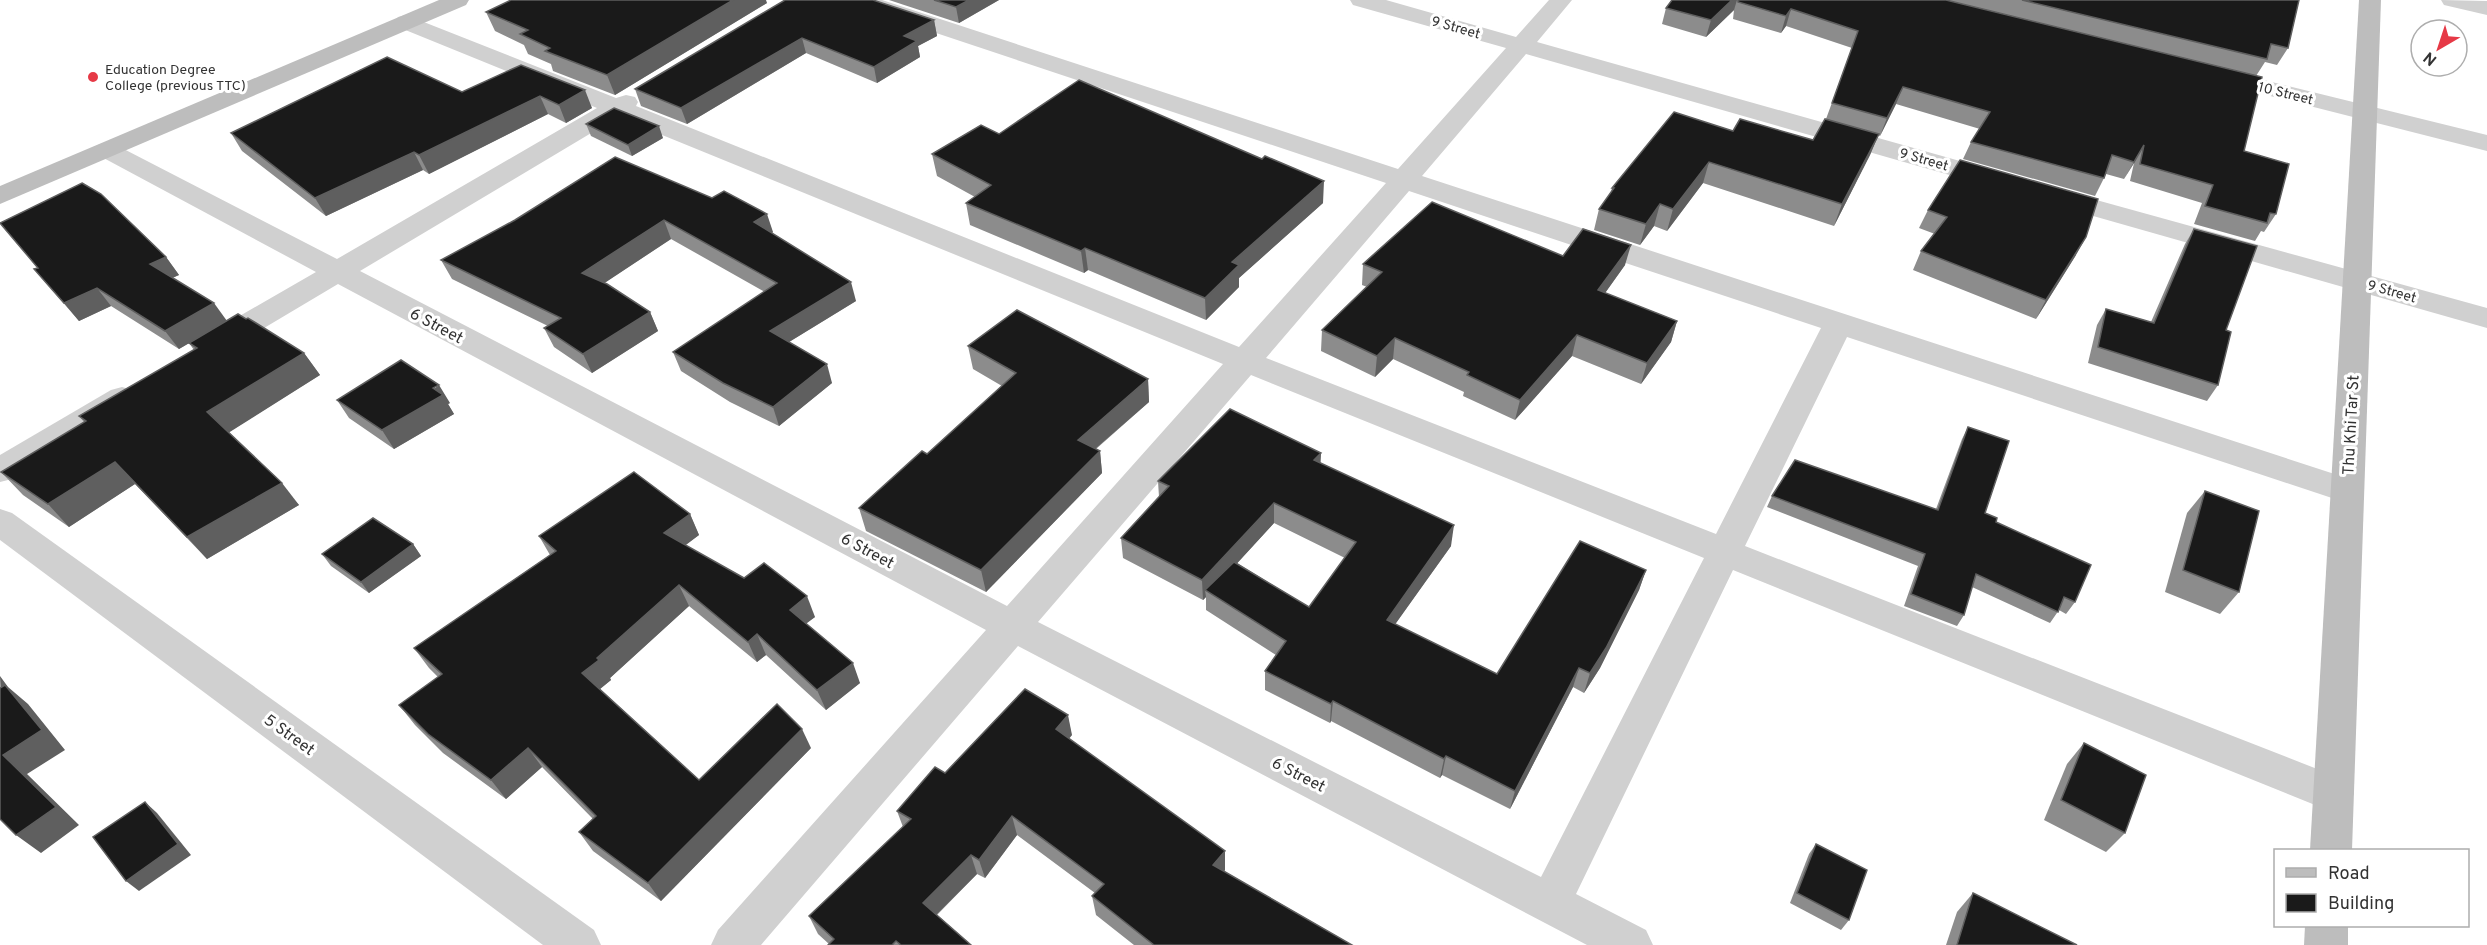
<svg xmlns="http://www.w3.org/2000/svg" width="2487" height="945" viewBox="0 0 2487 945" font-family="Overpass,sans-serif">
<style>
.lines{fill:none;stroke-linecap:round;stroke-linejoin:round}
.street{fill:#d0d0d0;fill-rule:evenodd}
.secondary{fill:#bdbdbd;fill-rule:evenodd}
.wall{fill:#8c8c8c;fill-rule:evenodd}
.shaded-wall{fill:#5f5f5f}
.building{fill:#1a1a1a;stroke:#5f5f5f;stroke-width:1.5}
.poi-dot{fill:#e63946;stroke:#fff;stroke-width:2}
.labels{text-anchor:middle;stroke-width:6;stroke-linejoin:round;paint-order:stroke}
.far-street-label{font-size:14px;fill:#333;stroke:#fff}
.far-poi-label{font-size:14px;fill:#333;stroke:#fff;text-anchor:start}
.street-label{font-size:16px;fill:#333;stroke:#fff}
</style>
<rect width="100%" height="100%" fill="#fff"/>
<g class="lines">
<!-- street -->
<g class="street">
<path d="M849 0H882L1398 169 1506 48 1353 5 1350 0H1386L1516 37 1549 0H1572L1537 42 2006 174 2010 180 2006 186 1997 188 1988 186 1526 54 1422 176 2359 482 2364 491 2359 500 2347 503 1847 337 1745 546 2348 781 2354 794 2348 807 2334 812 2320 807 1733 570 1576 894 1646 930 1653 945H1587L1018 646 761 945H711L718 930 986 630 338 284 227 350 216 353 205 350 201 343 205 336 316 272 98 155 94 150 98 145 107 142 116 145 337 259 597 108 398 27 395 22 398 17 406 15 616 98 626 95 635 97 638 102 636 106 1239 347 1386 183 852 5ZM618 117 1223 364 1007 606 360 271ZM1409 191 1821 328 1716 534 1266 358ZM1251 375 1704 558 1541 877 1038 622Z"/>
<path d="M2441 0 2487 1V15L2444 5Z"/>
<path d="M2215 68 2487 135V151L2207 80 2203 75 2207 70Z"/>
<path d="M2053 188 2487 308V328L2044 202 2040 196 2044 190Z"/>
<path d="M122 387 133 390 138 398 133 406 12 479 0 482V455L111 390Z"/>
<path d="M0 509 12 513 594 930 601 945H543L0 540Z"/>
</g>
<!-- secondary -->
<g class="secondary">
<path d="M439 0H469L466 5 0 204V186Z"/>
<path d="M2359 0H2381L2352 850H2310Z"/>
<path d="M2305 926H2348V945H2304Z"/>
</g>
</g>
<!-- wall -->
<g class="wall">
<path d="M785 0 934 20 937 36 918 46 920 57 877 83 806 53 687 124 641 106 635 89Z"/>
<path d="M889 0H999L959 23Z"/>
<path d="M1672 0H2299L2288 48 2277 65 2265 62 2256 76 2244 151 2276 214 2264 232 2261 231 2255 241 2194 224 2202 203 2130 181 2134 163 2124 179 2106 174 2095 196 1963 159 1971 142 1980 129 1896 104 1880 136 1878 135 1870 155 1834 226 1703 183 1667 231 1654 226 1640 245 1594 230 1599 209 1611 193 1612 188 1733 131 1813 140 1826 119 1852 48 1786 26 1781 33 1733 19 1734 10 1706 37 1662 24 1666 8Z"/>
<path d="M767 3 615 95 553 71 551 64 528 54 524 45 495 31 486 12Z"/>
<path d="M521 65 592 108 566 123 548 114 429 174 423 170 326 216 242 151 231 133 462 92Z"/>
<path d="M586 124 663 138 632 156 591 136Z"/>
<path d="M999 134 1323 203 1239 278V287L1206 320 1088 270 1084 273 970 225 966 203 975 197 937 176 932 154Z"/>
<path d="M615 157 773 232 772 233 856 301 789 342 832 383 779 426 730 402 681 371 673 352 765 292 671 239 604 283 650 312 658 331 592 373 554 347 544 328 548 326 452 279 441 260 515 220Z"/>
<path d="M1928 210 2076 255 2036 319 1913 270 1921 251 1935 234 1919 228Z"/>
<path d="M2194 229 2226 330 2218 385 2207 401 2088 363 2097 325 2106 309 2151 322 2185 244Z"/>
<path d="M1563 256 1625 265 1605 293 1677 321 1671 342 1641 384 1572 356 1515 420 1463 396 1464 392 1393 359 1375 377 1321 351 1322 330 1367 287 1362 285 1363 264Z"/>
<path d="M166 257 179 275 172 278 227 321 304 353 320 375 229 432 299 505 207 559 135 484 69 527 23 495 1 472 84 422 79 416 194 350 189 343 208 332 179 349 111 306 79 321 34 269Z"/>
<path d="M968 346 1148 379 1149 402 1096 449 1100 451 1102 473 986 592 866 531 859 508 927 454 1002 386 973 369Z"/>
<path d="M337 400 450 403 448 404 454 414 394 449 349 418Z"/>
<path d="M1968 427 1985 513 1996 522 2075 602 2066 614 2059 610 2050 623 1972 587 1964 615 1957 626 1904 606 1918 566 1767 507 1772 496 1936 509 1962 439Z"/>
<path d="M1321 453 1320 463 1451 546 1395 624 1497 674 1646 570 1639 590 1600 668 1584 693 1573 687 1510 809 1442 775 1440 778 1331 721 1330 723 1265 690V671L1276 655 1206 610V597L1203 600 1123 558 1121 538 1159 497 1158 481ZM1274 523 1345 558 1309 607 1237 563Z"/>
<path d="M2205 491 2239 592 2220 614 2165 592 2187 513Z"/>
<path d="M690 514 699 535 685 545 815 617 806 623 860 683 826 710 766 655 757 662 689 606 610 678 611 680 600 689 699 780 811 748 661 901 593 851 579 832 593 819 542 767 506 799 443 753 415 725 399 705 438 677 429 668 414 648 550 555 539 536Z"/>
<path d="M413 544 421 556 369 593 331 566 322 554Z"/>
<path d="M1072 735 1069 739 1225 870 1224 871 1352 945H1134L1096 915 1092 896 1095 893 1017 835 985 878 977 874 937 915 971 945H828L829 944 818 934 809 916 903 827 897 811 945 773Z"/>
<path d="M2084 743 2125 833 2106 852 2044 820 2067 764Z"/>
<path d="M1816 844 1849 920 1841 930 1790 903 1809 854Z"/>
<path d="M1973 893 2077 945H1946L1957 912Z"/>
</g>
<!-- shaded-wall -->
<g class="shaded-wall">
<path d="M733 0H766L767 3 615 95 607 75Z"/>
<path d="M969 0H999L959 23 956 7Z"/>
<path d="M1732 0H1737L1734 10 1706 37 1711 20Z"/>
<path d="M1791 9 1786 26 1781 33 1786 16Z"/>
<path d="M934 20 937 36 918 46 920 57 877 83 874 67 904 36Z"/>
<path d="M802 38 806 53 687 124 681 108Z"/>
<path d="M1903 87 1896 104 1880 136 1887 118Z"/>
<path d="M585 90 592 108 566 123 559 105Z"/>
<path d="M540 96 548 114 429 174 419 155Z"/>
<path d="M659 126 663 138 632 156 628 145Z"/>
<path d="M1879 134 1870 155 1834 226 1842 204Z"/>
<path d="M2144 145 2134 163 2124 179Z"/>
<path d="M414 152 423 170 326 216 315 198Z"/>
<path d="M1709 162 1703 183 1667 231 1673 209Z"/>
<path d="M1324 181 1323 203 1239 278V287L1206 320 1205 298 1232 262Z"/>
<path d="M1660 204 1654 226 1640 245 1646 224Z"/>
<path d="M767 214 773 232 760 241 754 222Z"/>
<path d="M664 220 671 239 591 292 582 273Z"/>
<path d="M2086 237 2076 255 2036 319 2046 300Z"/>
<path d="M1631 245 1625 265 1593 310 1598 290Z"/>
<path d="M1085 248 1088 270 1084 273 1081 251Z"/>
<path d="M166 257 179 275 163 282 150 264Z"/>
<path d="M851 282 856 301 776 350 770 331Z"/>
<path d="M97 288 111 306 79 321 64 303Z"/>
<path d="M214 303 227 321 179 349 165 331Z"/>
<path d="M650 312 658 331 592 373 583 354Z"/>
<path d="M1677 321 1671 342 1641 384 1647 363Z"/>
<path d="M1577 335 1572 356 1515 420 1520 400Z"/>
<path d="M1395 338 1393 359 1375 377 1377 356Z"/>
<path d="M304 353 320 375 225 435 207 412Z"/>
<path d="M827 364 832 383 779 426 773 407Z"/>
<path d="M1148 379 1149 402 1080 462 1078 440Z"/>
<path d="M439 385 450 403 448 404 454 414 394 449 382 430Z"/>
<path d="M1100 451 1102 473 986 592 981 570Z"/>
<path d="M1321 453 1320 473 1314 460Z"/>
<path d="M115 462 135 484 69 527 48 504Z"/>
<path d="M282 483 299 505 207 559 187 537Z"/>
<path d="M1274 503V523L1210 593 1205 590 1206 597 1203 600 1202 580Z"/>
<path d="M690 514 699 535 674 554 664 533Z"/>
<path d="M1454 525 1451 546 1384 640 1387 620Z"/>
<path d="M413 544 421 556 369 593 361 582Z"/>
<path d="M1646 570 1639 590 1600 668 1584 693 1590 673Z"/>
<path d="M679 585 689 606 610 678 611 680 595 693 582 673 597 658Z"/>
<path d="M807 596 815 617 798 630 790 610Z"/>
<path d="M757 634 766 655 757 662 748 642Z"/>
<path d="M853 663 860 683 826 710 817 690Z"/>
<path d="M1579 668 1573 687 1510 809 1515 791Z"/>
<path d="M0 676 8 687 28 704 65 750 27 774 79 825 41 853 16 835 3 755Z"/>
<path d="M1333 701 1331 721 1330 723 1331 704Z"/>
<path d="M1068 715 1072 735 1059 749 1056 729Z"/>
<path d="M802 729 811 748 661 901 648 883Z"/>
<path d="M528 748 542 767 506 799 491 780Z"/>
<path d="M1446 756 1442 775 1440 778 1444 759Z"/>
<path d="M145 802 157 813 191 855 139 891 126 881Z"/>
<path d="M1012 816 1017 835 985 878 979 860Z"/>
<path d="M1225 851V870L1214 884 1213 865Z"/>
<path d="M971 855 977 874 930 921 923 903Z"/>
</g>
<!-- building -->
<g class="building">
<path d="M511 0H733L607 75 545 51 550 48 520 34 528 30 486 12Z"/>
<path d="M785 0H873L934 20 904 36 917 41 874 67 802 38 681 108 635 89Z"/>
<path d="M934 0H969L956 7Z"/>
<path d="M1672 0H1732L1711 20 1666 8Z"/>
<path d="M1738 0H1946L2262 77 2244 151 2289 164 2276 214 2270 213 2267 223 2205 206 2213 185 2140 164 2144 145 2134 162 2112 155 2104 178 1971 142 1990 112 1903 87 1887 118 1832 103 1858 31 1791 9 1786 16 1738 2Z"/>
<path d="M2022 0H2299L2288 48 2271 44 2267 59Z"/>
<path d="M387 57 462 92 521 65 585 90 559 105 540 96 419 155 414 152 315 198 231 133Z"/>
<path d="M1079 80 1262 159 1265 156 1324 181 1232 262 1239 265 1205 298 1085 248 1081 251 966 203 991 185 932 154 981 125 999 134Z"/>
<path d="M614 108 659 126 628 145 586 124Z"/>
<path d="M1674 112 1733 131 1740 119 1813 140 1825 119 1879 134 1842 204 1709 162 1673 209 1660 204 1646 224 1599 209 1614 188H1612Z"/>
<path d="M615 157 712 198 724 191 767 214 754 222 851 282 770 331 827 364 773 407 723 383 673 352 777 283 664 220 582 273 607 284 650 312 583 354 544 328 561 318 441 260 515 220Z"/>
<path d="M1960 160 2098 199 2086 237 2046 300 1921 251 1947 217 1928 210Z"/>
<path d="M82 183 101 194 166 257 150 264 214 303 165 331 97 288 64 303 34 269 38 268 0 223Z"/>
<path d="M1432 202 1563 256 1583 229 1631 245 1598 290 1677 321 1647 363 1577 335 1520 400 1467 375 1469 372 1395 338 1377 356 1322 330 1382 272 1363 264Z"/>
<path d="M2194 229 2257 246 2226 330 2231 332 2218 385 2098 347 2106 309 2154 323Z"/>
<path d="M1017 310 1148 379 1078 440 1100 451 981 570 859 508 922 451 927 454 1016 373 968 346Z"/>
<path d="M238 314 246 319 248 318 304 353 207 412 282 483 187 537 115 462 48 504 1 472 86 421 79 416 197 348 189 343Z"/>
<path d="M401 360 439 385 433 388 443 395 382 430 337 400Z"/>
<path d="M1230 409 1321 453 1314 460 1454 525 1387 620 1497 674 1580 541 1646 570 1606 648 1590 673 1579 668 1515 791 1446 756 1444 759 1333 701 1331 704 1265 671 1286 641 1205 590 1234 562 1309 607 1356 542 1274 503 1202 580 1121 538 1169 486 1158 481Z"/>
<path d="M1968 427 2009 441 1985 513 1997 518 1996 522 2091 565 2075 602 2064 597 2058 612 1976 574 1964 615 1911 594 1925 554 1772 496 1795 460 1938 510Z"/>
<path d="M634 472 690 514 664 533 744 578 764 563 807 596 790 610 853 663 817 690 757 634 748 642 679 585 597 658 599 660 582 673 699 780 777 704 802 729 648 883 579 832 596 816 528 748 491 780 428 734 399 705 442 674 414 648 556 551 539 536Z"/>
<path d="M2205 491 2259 511 2239 592 2183 570Z"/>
<path d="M373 518 413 544 361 582 322 554Z"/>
<path d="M5 685 42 730 3 755 56 807 16 835 0 819V688Z"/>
<path d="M1025 689 1068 715 1056 729 1225 851 1213 865 1352 945H1154L1092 896 1104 884 1012 816 979 860 971 855 923 903 971 945H901L896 941 892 945H828L834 939 809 916 911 819 897 811 935 767 945 773Z"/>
<path d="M2084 743 2146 775 2125 833 2061 800Z"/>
<path d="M145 802 178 844 126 881 93 837Z"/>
<path d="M1816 844 1867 870 1849 920 1797 893Z"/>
<path d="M1973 893 2077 945H1957Z"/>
</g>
<!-- markers -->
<circle class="poi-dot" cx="93" cy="77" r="6"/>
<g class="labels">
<!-- far-street labels -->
<g class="far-street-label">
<text transform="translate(1456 27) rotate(16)" y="5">9 Street</text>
<text transform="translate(2286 93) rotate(14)" y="5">10 Street</text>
<text transform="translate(1924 159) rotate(16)" y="5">9 Street</text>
<text transform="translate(2392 291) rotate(16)" y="5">9 Street</text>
</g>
<!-- far-poi labels -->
<g class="far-poi-label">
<text x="105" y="74">Education Degree<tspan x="105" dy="16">College (previous TTC)</tspan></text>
</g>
<!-- street labels -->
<g class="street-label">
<text transform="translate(437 325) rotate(28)" y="6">6 Street</text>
<text transform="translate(2350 425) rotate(-87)" y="6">Thu Khi Tar St</text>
<text transform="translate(868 550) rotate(28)" y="6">6 Street</text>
<text transform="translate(290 734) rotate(36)" y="6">5 Street</text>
<text transform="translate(1299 774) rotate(27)" y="6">6 Street</text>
</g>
</g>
<!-- legend -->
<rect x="2274" y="849" width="195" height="78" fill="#ffffff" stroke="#adadad" stroke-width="1.5"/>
<rect x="2286" y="868" width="30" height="9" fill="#bdbdbd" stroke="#adadad" stroke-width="1.5"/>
<text x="2328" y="879" font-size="18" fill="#333333">Road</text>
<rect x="2286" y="894" width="30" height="18" fill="#1a1a1a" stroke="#adadad" stroke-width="1.5"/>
<text x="2328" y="909" font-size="18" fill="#333333">Building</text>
<!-- north arrow -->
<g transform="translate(2439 48) rotate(219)"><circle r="28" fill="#ffffff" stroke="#adadad" stroke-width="1.5"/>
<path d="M0-4.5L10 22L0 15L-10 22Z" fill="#e63946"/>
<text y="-9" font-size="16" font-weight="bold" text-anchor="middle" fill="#333333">N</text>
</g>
</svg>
